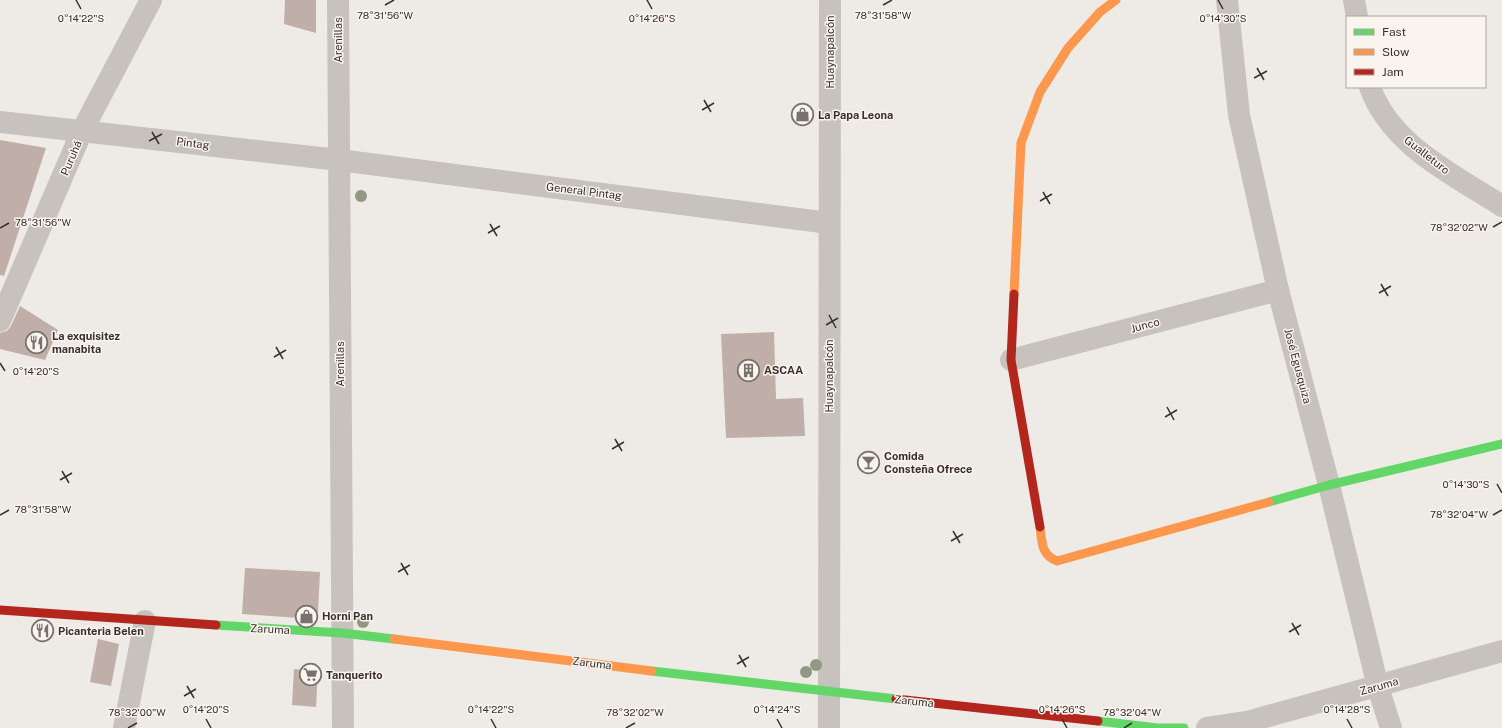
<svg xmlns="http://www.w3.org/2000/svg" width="1502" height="728" viewBox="0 0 1502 728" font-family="'Public Sans',sans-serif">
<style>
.building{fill:#c0afa8}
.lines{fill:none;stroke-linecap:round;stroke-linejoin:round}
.street{stroke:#c7c2be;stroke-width:22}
.fast{stroke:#63d668;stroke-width:9}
.slow{stroke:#ff974d;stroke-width:9}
.jam{stroke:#b3261e;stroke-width:9}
.tree{fill:#939883}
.ticks{fill:none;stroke:#39302c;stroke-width:1.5}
.labels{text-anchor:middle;stroke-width:3;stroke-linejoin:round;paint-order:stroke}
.street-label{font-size:11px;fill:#39302c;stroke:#f9f4ee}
.poi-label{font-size:11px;font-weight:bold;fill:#39302c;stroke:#f9f4ee;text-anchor:start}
.ticks-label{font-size:10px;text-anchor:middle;fill:#39302c;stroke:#f9f4ee;stroke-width:3;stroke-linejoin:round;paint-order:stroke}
</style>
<rect width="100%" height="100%" fill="#eeeae6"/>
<!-- building -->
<g class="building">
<path d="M285 0H316V33L284 24Z"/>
<path d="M0 140 46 148 4 276 0 275Z"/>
<path d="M20 306 58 330 45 360 0 349V333L7 331 11 326Z"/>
<path d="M774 332 776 399 803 398 805 436 726 438 721 334Z"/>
<path d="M245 568 320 572 318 612 312 619 242 614Z"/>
<path d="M98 639 119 644 111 686 90 682Z"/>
<path d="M294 669 318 671 316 707 292 705Z"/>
</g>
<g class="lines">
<!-- street -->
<g class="street">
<path d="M338 0 343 728"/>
<path d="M1227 0 1239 115 1278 290 1329 485 1378 687 1391 728"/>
<path d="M1354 0 1357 17"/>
<path d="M1370 87C1390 145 1454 175 1502 206"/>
<path d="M0 122 339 160 829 223"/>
<path d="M0 321 82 131 151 0"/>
<path d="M1011 360 1278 290"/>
<path d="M124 728 145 621"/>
<path d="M829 728 830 0"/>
<path d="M1207 728 1247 722 1502 651"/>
</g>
<!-- fast -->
<g class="fast">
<path d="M1269 502 1329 485 1502 444"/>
<path d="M216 625 342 633 394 639"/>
<path d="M652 671 896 699"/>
<path d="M1098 721 1158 728H1184"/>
</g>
<!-- slow -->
<g class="slow">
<path d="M1014 294 1021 143 1040 92 1068 48 1100 12 1116 0"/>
<path d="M1040 527C1042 542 1041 555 1057 561L1269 502"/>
<path d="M394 639 652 671"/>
</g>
<!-- jam -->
<g class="jam">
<path d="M1014 294 1011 360 1040 527"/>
<path d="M0 610 216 625"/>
<path d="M896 699 1098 721"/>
</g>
</g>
<!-- trees -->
<g class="tree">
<circle cx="361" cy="196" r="6"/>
<circle cx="363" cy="622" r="6"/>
<circle cx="816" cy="665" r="6"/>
<circle cx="806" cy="672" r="6"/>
</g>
<!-- ticks -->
<path class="ticks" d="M76 0 81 9M647 0 652 9M1218 0 1223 9M385 5 394 0M883 5 892 0M1257 68 1264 80M1254 78 1267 71M704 100 711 112M702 110 714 103M152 132 159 144M149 141 162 134M1043 192 1050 204M1040 201 1052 194M490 224 497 236M1493 227 1502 222M0 228 9 223M488 233 500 226M1381 284 1388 296M1379 293 1391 286M829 315 836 328M826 325 838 318M276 347 283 359M274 357 286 350M0 363 5 371M1167 407 1174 420M1165 417 1177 410M615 439 622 451M612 449 624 442M62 471 69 483M60 480 72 473M1497 484 1502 493M0 515 9 510M1493 515 1502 510M953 531 960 543M951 541 963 534M401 563 408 575M398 572 410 565M1292 623 1299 635M1289 632 1301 625M739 655 746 667M737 664 749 657M187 686 194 698M184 696 196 689M206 719 211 728M491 719 496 728M777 719 782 728M1062 719 1067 728M1347 719 1352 728M128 728 137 723M626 728 635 723M1124 728 1132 723"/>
<!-- icons -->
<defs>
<symbol id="shop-ring" viewBox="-11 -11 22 22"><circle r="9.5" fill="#f9f4ee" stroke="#78716d" stroke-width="1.5"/><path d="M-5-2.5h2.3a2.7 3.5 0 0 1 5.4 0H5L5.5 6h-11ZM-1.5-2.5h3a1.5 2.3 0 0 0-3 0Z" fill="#78716d"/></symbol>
<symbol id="restaurant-ring" viewBox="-11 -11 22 22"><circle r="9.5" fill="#f9f4ee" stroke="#78716d" stroke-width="1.5"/><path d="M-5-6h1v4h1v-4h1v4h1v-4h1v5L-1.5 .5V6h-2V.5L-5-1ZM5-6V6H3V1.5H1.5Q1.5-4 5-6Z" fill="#78716d"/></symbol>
<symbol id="building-ring" viewBox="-11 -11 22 22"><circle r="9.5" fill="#f9f4ee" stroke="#78716d" stroke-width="1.5"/><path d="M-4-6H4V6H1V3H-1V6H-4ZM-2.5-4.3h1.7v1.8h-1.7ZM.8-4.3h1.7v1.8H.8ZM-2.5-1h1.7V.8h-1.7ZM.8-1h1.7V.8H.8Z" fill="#78716d"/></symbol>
<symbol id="bar-ring" viewBox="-11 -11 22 22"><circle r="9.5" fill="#f9f4ee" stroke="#78716d" stroke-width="1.5"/><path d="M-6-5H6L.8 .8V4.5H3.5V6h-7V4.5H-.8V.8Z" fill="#78716d"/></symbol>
<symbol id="supermarket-ring" viewBox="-11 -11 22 22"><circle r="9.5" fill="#f9f4ee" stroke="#78716d" stroke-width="1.5"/><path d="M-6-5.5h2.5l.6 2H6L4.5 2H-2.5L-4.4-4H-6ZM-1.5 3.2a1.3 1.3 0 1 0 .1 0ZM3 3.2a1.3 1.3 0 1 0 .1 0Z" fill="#78716d"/></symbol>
</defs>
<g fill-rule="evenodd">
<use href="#shop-ring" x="790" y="102" width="25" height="25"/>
<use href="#restaurant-ring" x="24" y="330" width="25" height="25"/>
<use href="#building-ring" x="736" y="358" width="25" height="25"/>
<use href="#bar-ring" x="856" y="450" width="25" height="25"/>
<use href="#shop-ring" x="294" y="604" width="25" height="25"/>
<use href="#restaurant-ring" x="30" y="618" width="25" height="25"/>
<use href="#supermarket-ring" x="298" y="662" width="25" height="25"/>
</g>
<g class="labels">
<!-- street labels -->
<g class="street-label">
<text transform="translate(338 40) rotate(-90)" y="4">Arenillas</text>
<text transform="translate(830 52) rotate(-90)" y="4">Huaynapalcón</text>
<text transform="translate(193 143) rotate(7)" y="4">Pintag</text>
<text transform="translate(1427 155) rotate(38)" y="4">Gualleturo</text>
<text transform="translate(71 158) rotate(-67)" y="4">Puruhá</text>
<text transform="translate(584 191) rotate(7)" y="4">General Pintag</text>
<text transform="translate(1145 325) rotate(-15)" y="4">Junco</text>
<text transform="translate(340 364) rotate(-90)" y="4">Arenillas</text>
<text transform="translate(1298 366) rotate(75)" y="4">José Egusquiza</text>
<text transform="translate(829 376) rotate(-90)" y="4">Huaynapalcón</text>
<text transform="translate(270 629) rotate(3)" y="4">Zaruma</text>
<text transform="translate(592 663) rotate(7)" y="4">Zaruma</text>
<text transform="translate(1379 686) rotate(-16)" y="4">Zaruma</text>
<text transform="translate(914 701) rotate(6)" y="4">Zaruma</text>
</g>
<!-- poi labels -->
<g class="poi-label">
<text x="818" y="119">La Papa Leona</text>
<text x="52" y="340">La exquisitez<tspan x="52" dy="13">manabita</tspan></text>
<text x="764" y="374">ASCAA</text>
<text x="884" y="460">Comida<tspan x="884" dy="13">Consteña Ofrece</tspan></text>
<text x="322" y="620">Horni Pan</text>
<text x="58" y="635">Picanteria Belen</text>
<text x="326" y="679">Tanquerito</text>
</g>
</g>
<g class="ticks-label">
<text x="883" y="19">78°31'58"W</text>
<text x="385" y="19">78°31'56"W</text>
<text x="652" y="22">0°14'26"S</text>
<text x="81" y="22">0°14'22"S</text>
<text x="1223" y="22">0°14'30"S</text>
<text x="43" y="226">78°31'56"W</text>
<text x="1459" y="231">78°32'02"W</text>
<text x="36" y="375">0°14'20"S</text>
<text x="1466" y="488">0°14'30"S</text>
<text x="43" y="513">78°31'58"W</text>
<text x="1459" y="518">78°32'04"W</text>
<text x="206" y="713">0°14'20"S</text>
<text x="491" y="713">0°14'22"S</text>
<text x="777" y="713">0°14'24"S</text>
<text x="1062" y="713">0°14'26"S</text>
<text x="1347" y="713">0°14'28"S</text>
<text x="137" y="716">78°32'00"W</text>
<text x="635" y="716">78°32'02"W</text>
<text x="1132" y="716">78°32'04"W</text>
</g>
<!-- legend -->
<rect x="1346" y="16" width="140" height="72" fill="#f9f4ee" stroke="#aca6a0"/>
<rect x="1354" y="29" width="20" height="6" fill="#63d668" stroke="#aca6a0"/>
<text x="1382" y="36" font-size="12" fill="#39302c">Fast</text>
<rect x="1354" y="49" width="20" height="6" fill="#ff974d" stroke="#aca6a0"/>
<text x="1382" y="56" font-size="12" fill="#39302c">Slow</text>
<rect x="1354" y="69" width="20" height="6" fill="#b3261e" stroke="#aca6a0"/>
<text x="1382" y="76" font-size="12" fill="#39302c">Jam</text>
</svg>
